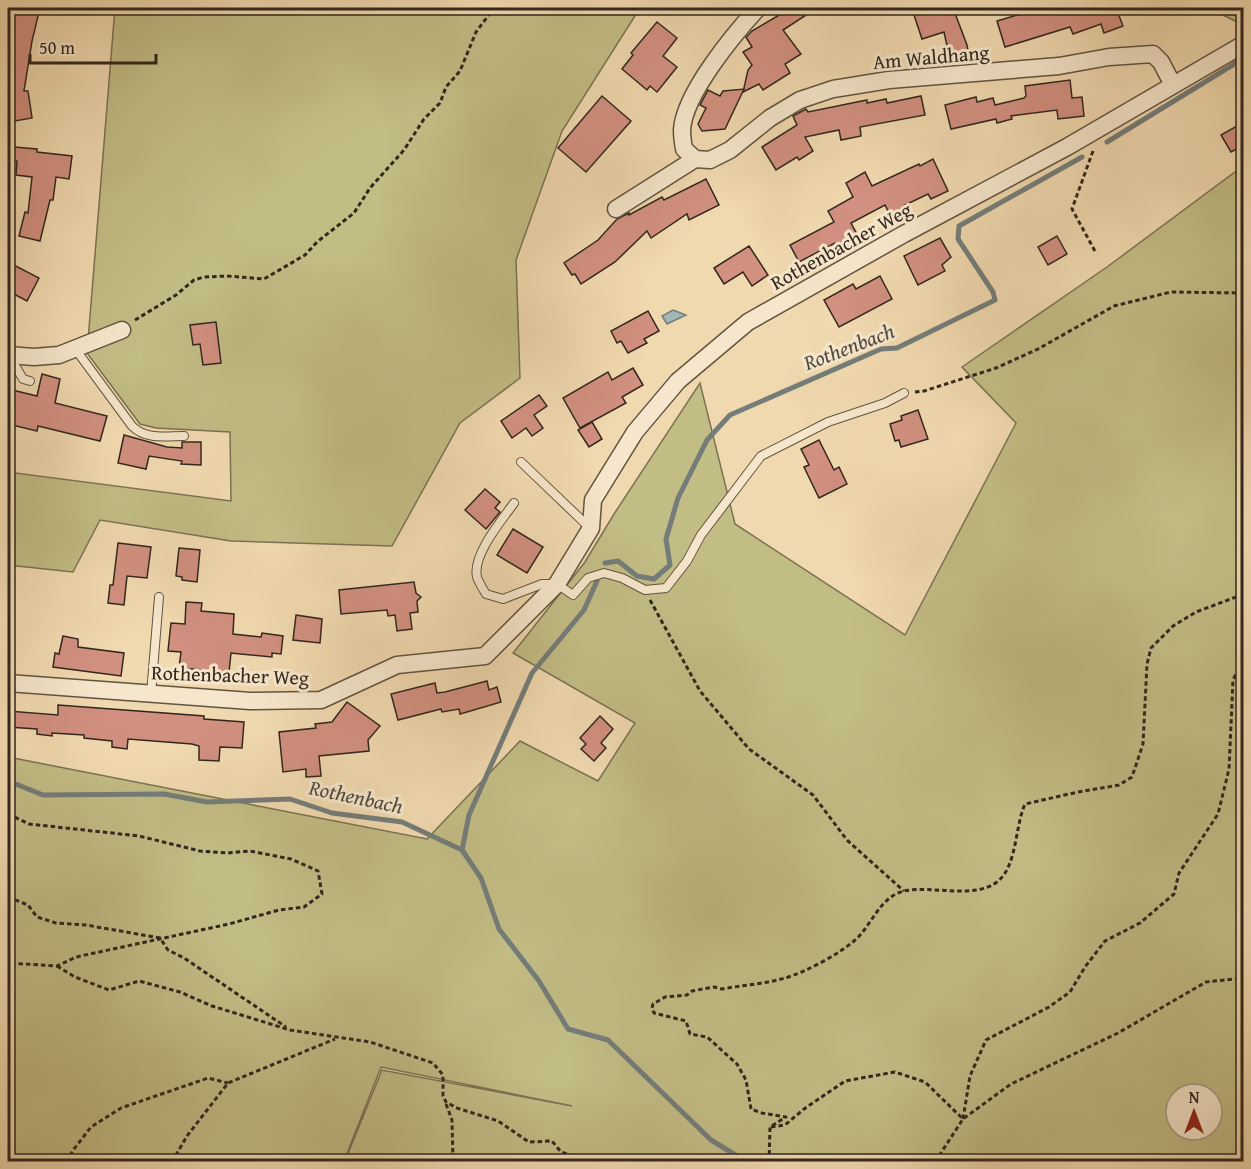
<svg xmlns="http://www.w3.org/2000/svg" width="1251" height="1169" viewBox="0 0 1251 1169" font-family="'Gentium Book Plus',serif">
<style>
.green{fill:#c2bc85;stroke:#7a7252;stroke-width:1.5;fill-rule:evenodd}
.water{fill:#a1b7b7;stroke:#747d7a;stroke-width:1.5}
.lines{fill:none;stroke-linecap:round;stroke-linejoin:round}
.stream{stroke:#747d7a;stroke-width:5}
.building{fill:#d29080;stroke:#31271e;stroke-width:1.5}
.service-casing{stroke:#615442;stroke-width:10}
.minor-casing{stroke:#615442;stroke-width:19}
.path{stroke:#31271e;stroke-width:3;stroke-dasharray:4.5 3;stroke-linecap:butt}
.service{stroke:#f6e6cb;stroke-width:8}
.minor{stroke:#f6e6cb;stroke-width:16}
.labels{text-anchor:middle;stroke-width:6;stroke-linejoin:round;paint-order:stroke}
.street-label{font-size:20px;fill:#31271e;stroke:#f6e6cb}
.water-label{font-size:21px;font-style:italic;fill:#4d4b44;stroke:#f6e6cb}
</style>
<rect width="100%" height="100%" fill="#f1d9af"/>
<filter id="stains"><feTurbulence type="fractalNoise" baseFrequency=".00333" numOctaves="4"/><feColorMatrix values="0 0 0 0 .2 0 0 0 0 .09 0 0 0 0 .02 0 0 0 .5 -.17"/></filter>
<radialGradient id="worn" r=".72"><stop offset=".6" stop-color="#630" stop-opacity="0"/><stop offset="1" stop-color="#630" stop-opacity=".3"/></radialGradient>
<!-- green -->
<g class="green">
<path d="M115 8H640L562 131 516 260 520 378 460 423 392 546 231 541 100 520 73 572 8 565V472L231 501 230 432 156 428 140 424 87 353Z"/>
<path d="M1209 8H1243V25Z"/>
<path d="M1243 166V1161H345L382 1070 572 1106 381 1067 344 1161H8V757L427 839 520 741 598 781 635 723 513 653 585 562 614 514 700 383 735 524 905 635 1016 423 962 367 1107 267ZM1176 1094H1212V1130H1176Z"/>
</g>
<!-- water -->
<path class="water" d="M673 310 686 315 667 324 662 316Z"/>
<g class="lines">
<!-- stream -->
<g class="stream">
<path d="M1107 142 1244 58"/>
<path d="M605 563 618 561 637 576 654 579 670 565 666 539 678 498 707 440 730 415 881 349 897 348 995 300 993 292 958 239 959 226 1082 157"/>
<path d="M8 781 43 795 164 794 207 802 290 799 332 813 402 822 462 850 469 815 532 673 584 610 597 581"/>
<path d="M462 850 481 878 499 929 539 981 568 1029 608 1040 711 1140 747 1162"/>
</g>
</g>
<!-- building -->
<g class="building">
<path d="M8 8H40L32 41 24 91H28L32 118 15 121 12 102 8 101Z"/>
<path d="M791 8H817L783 30 801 54 785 64 790 73 763 90 759 84 743 92 748 70 752 65 743 52 752 47 746 37 752 31Z"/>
<path d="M926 8H953L967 45 970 61 951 64 944 32 922 39 913 12Z"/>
<path d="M1041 8H1116L1123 26 1104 33 1101 24 1073 34 1070 27 1005 47 997 21Z"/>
<path d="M657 22 677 38 663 56 677 67 657 92 650 86 647 90 622 69 633 55 631 53Z"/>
<path d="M1070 80 1072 98 1082 97 1084 116 1058 119 1057 110 1011 116 1012 119 997 123 996 119 951 129 945 105 976 97 977 102 993 98 995 105 1024 98 1026 96 1025 86Z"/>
<path d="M744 89 725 129 702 131 698 124 706 108 700 105 708 90 720 96 723 91Z"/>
<path d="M602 96 631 121 586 172 558 148Z"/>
<path d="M921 96 925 115 860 127 861 136 841 140 839 130 805 137 813 151 799 160 797 157 776 170 762 147 797 125 793 116 806 109 808 112 867 100V103L886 99 887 103Z"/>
<path d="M1244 122V145L1231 152 1221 135Z"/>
<path d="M14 147 37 149V152L72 156 69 179 56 177 53 200H50L40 241 19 236 25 212 28 213 32 177 16 175 17 161 12 160Z"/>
<path d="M933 159 948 191 931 199 928 194 903 206 908 217 894 223 885 205 851 223 859 238 846 244 844 241 836 245 835 243 799 262 790 245 834 222 828 211 853 197 846 183 865 172 872 186 919 164 920 166Z"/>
<path d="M706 179 719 205 689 220 687 214 651 238 647 231 615 262 581 284 575 274 572 275 564 263 598 240 617 219 629 213V215L662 197 664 200Z"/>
<path d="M1057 236 1067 254 1048 265 1038 247Z"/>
<path d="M940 238 951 257 942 265 945 271 918 285 904 256Z"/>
<path d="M749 246 768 275 752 286 743 272 724 284 714 268Z"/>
<path d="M8 262 39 278 27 301 8 291Z"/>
<path d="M880 276 892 299 839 327 824 300 853 284 856 289Z"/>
<path d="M648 311 659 331 644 339 647 343 628 353 621 341 617 343 611 331Z"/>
<path d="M216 322 221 363 203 365 200 344 193 345 190 325Z"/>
<path d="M633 368 643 385 622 397 626 403 580 428 563 398 608 372 612 380Z"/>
<path d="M42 374 60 379 55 403 107 416 100 441 38 426 37 431 8 424 11 415 8 414V389L37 396Z"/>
<path d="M539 395 547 406 534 415 543 428 532 436 526 428 512 438 501 421Z"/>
<path d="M918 410 928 439 901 447 899 440 895 441 890 424 902 420 901 416Z"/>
<path d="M592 422 602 439 589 447 578 430Z"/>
<path d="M124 435 167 447 182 448V442H201V465L181 464 182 461 149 456 146 469 118 463Z"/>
<path d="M819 440 834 470 839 467 847 484 819 498 804 467 809 465 801 449Z"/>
<path d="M485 489 500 502 495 508 500 512 486 529 465 510Z"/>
<path d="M513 529 543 547 527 573 497 555Z"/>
<path d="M118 543 151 547 147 578 127 576 124 605 108 603 110 585H113Z"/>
<path d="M179 548 200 550 197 582 182 580V577L176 576Z"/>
<path d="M414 582 416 593 421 597 417 601 418 612 410 613 412 629 397 631 395 615 388 616 387 610 341 614 339 590Z"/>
<path d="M186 602 202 603 201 611 234 614 233 634 261 637 262 633 283 636 281 654 272 653V657L231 653 229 672 179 668 181 652 168 651 171 623 185 624Z"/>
<path d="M296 615 322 619 320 643 293 640Z"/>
<path d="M63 636 78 639V647L124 653 121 676 53 667 55 653 59 654Z"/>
<path d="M487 681 489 690 497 687 501 702 460 714 459 709 442 712 441 709 398 720 391 694 435 683 437 693 445 692Z"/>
<path d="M347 702 380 726 368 740 369 751 319 756 321 776 306 777V769L283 772 279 732 316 728 315 724 332 722Z"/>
<path d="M58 705 204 716V719L244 722 242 748 220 747 219 761 199 760V746L192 744 128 739 127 749 112 747V741L84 738V735L52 733V736L37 734V729L8 727V711L58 715Z"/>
<path d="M600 716 613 729 601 743 606 748 594 761 581 749 586 744 580 738Z"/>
</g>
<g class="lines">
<defs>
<g id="service">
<path d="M76 350 132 426C146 440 165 436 184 436"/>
<path d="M9 355 23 379 30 381"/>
<path d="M521 462 590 528"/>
<path d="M514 503C502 520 472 555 477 577 479 583 483 589 486 594L503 599 542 584H557L573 595 588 578 604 573 622 578 645 590 666 588 687 561 701 535 761 456 828 422 885 403 904 393"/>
<path d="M151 694 159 597"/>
</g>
<g id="minor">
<path d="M758 8C734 34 684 94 682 130 682 136 683 143 684 149L695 159 710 160 730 150 770 118 800 100 833 89 889 80 1059 66 1109 57 1153 54 1161 62 1173 85"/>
<path d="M616 209 695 159"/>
<path d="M8 355 34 357 59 355 122 330"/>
<path d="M8 683 250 701 321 700 397 665 485 656 557 584 591 528 593 500 635 432 678 381 748 322 904 234 1067 147 1244 44"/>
</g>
</defs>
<!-- service casing -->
<use href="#service" class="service-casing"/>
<!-- minor casing -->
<use href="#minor" class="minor-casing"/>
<!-- path -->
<g class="path">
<path d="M1093 151 1072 209 1096 253"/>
<path d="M135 320 176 295 194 280 204 277 227 276 264 279 305 255 317 242 354 213 370 188 404 150 424 119 440 103 446 87 460 71 476 32 494 8"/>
<path d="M915 392 924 391 996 368 1038 349 1114 306 1171 292 1244 293"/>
<path d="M650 600 700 691 749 749 813 795 847 840 904 891"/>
<path d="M8 814 29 824 139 836 200 851 227 853 250 851 291 859 318 871 322 894 304 907 279 910 229 924 76 957 57 966 8 963"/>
<path d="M8 897 28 905 37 917 56 923 86 925 160 938 168 950 184 958 286 1027"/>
<path d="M57 966 75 977 109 990 139 981 180 992 212 1006 290 1030 370 1042 433 1063 443 1075V1096L446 1102 457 1108 498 1121 529 1142 552 1141 561 1152 595 1162"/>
<path d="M446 1104 452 1120 453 1162"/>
<path d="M963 1119 970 1076 986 1040 1049 1007 1070 992 1085 967 1105 941 1140 923 1174 894 1179 873 1218 814 1229 769 1233 680 1244 658"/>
<path d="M771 1127 785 1125 804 1109 845 1081 895 1072 925 1082 963 1119"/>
<path d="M66 1162 74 1149 91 1127 121 1108 208 1078 228 1083"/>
<path d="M172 1162 187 1136 228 1083 335 1039"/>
<path d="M769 1162 770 1127 786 1117 762 1113 751 1109 746 1080 737 1064 707 1037 690 1034 686 1021 654 1013 652 1008 653 1004 665 997 687 995 692 991 714 987 722 989C743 985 765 984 785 978 804 973 839 954 854 941 872 926 879 897 904 891 932 885 976 900 998 881 1017 866 1015 826 1025 804L1078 792 1119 785 1132 777 1143 744 1147 664 1151 648 1173 626 1196 612 1244 594"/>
<path d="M935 1162 963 1119 1011 1084 1118 1033 1206 982 1244 978"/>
</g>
<!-- service -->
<use href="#service" class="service"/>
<!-- minor -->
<use href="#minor" class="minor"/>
</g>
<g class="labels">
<!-- street labels -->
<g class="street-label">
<text transform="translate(931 57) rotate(-5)" y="7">Am Waldhang</text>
<text transform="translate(841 246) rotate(-29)" y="7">Rothenbacher Weg</text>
<text transform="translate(230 675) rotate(2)" y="7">Rothenbacher Weg</text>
</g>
<!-- water labels -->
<g class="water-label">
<text transform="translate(849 347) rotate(-21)" y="7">Rothenbach</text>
<text transform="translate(356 797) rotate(12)" y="7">Rothenbach</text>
</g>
</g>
<!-- margin -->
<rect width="1251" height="1169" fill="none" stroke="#f1d9af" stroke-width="30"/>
<rect x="9" y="9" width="1233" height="1151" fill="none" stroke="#31271e" stroke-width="3"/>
<rect x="15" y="15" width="1221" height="1139" fill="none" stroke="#31271e" stroke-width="1.5"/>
<!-- north arrow -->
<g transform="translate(1194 1112)"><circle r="28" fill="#f6e6cb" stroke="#a79a86" stroke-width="1.5"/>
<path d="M0-4.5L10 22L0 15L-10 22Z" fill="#8f2418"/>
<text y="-9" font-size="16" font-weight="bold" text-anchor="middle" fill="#31271e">N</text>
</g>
<!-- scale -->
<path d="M30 54v9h126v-9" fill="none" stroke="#31271e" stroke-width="3"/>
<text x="39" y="54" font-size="18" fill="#31271e" stroke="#f6e6cb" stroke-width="4.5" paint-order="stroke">50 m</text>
<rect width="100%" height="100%" filter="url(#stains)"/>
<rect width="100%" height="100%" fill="url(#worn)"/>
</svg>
